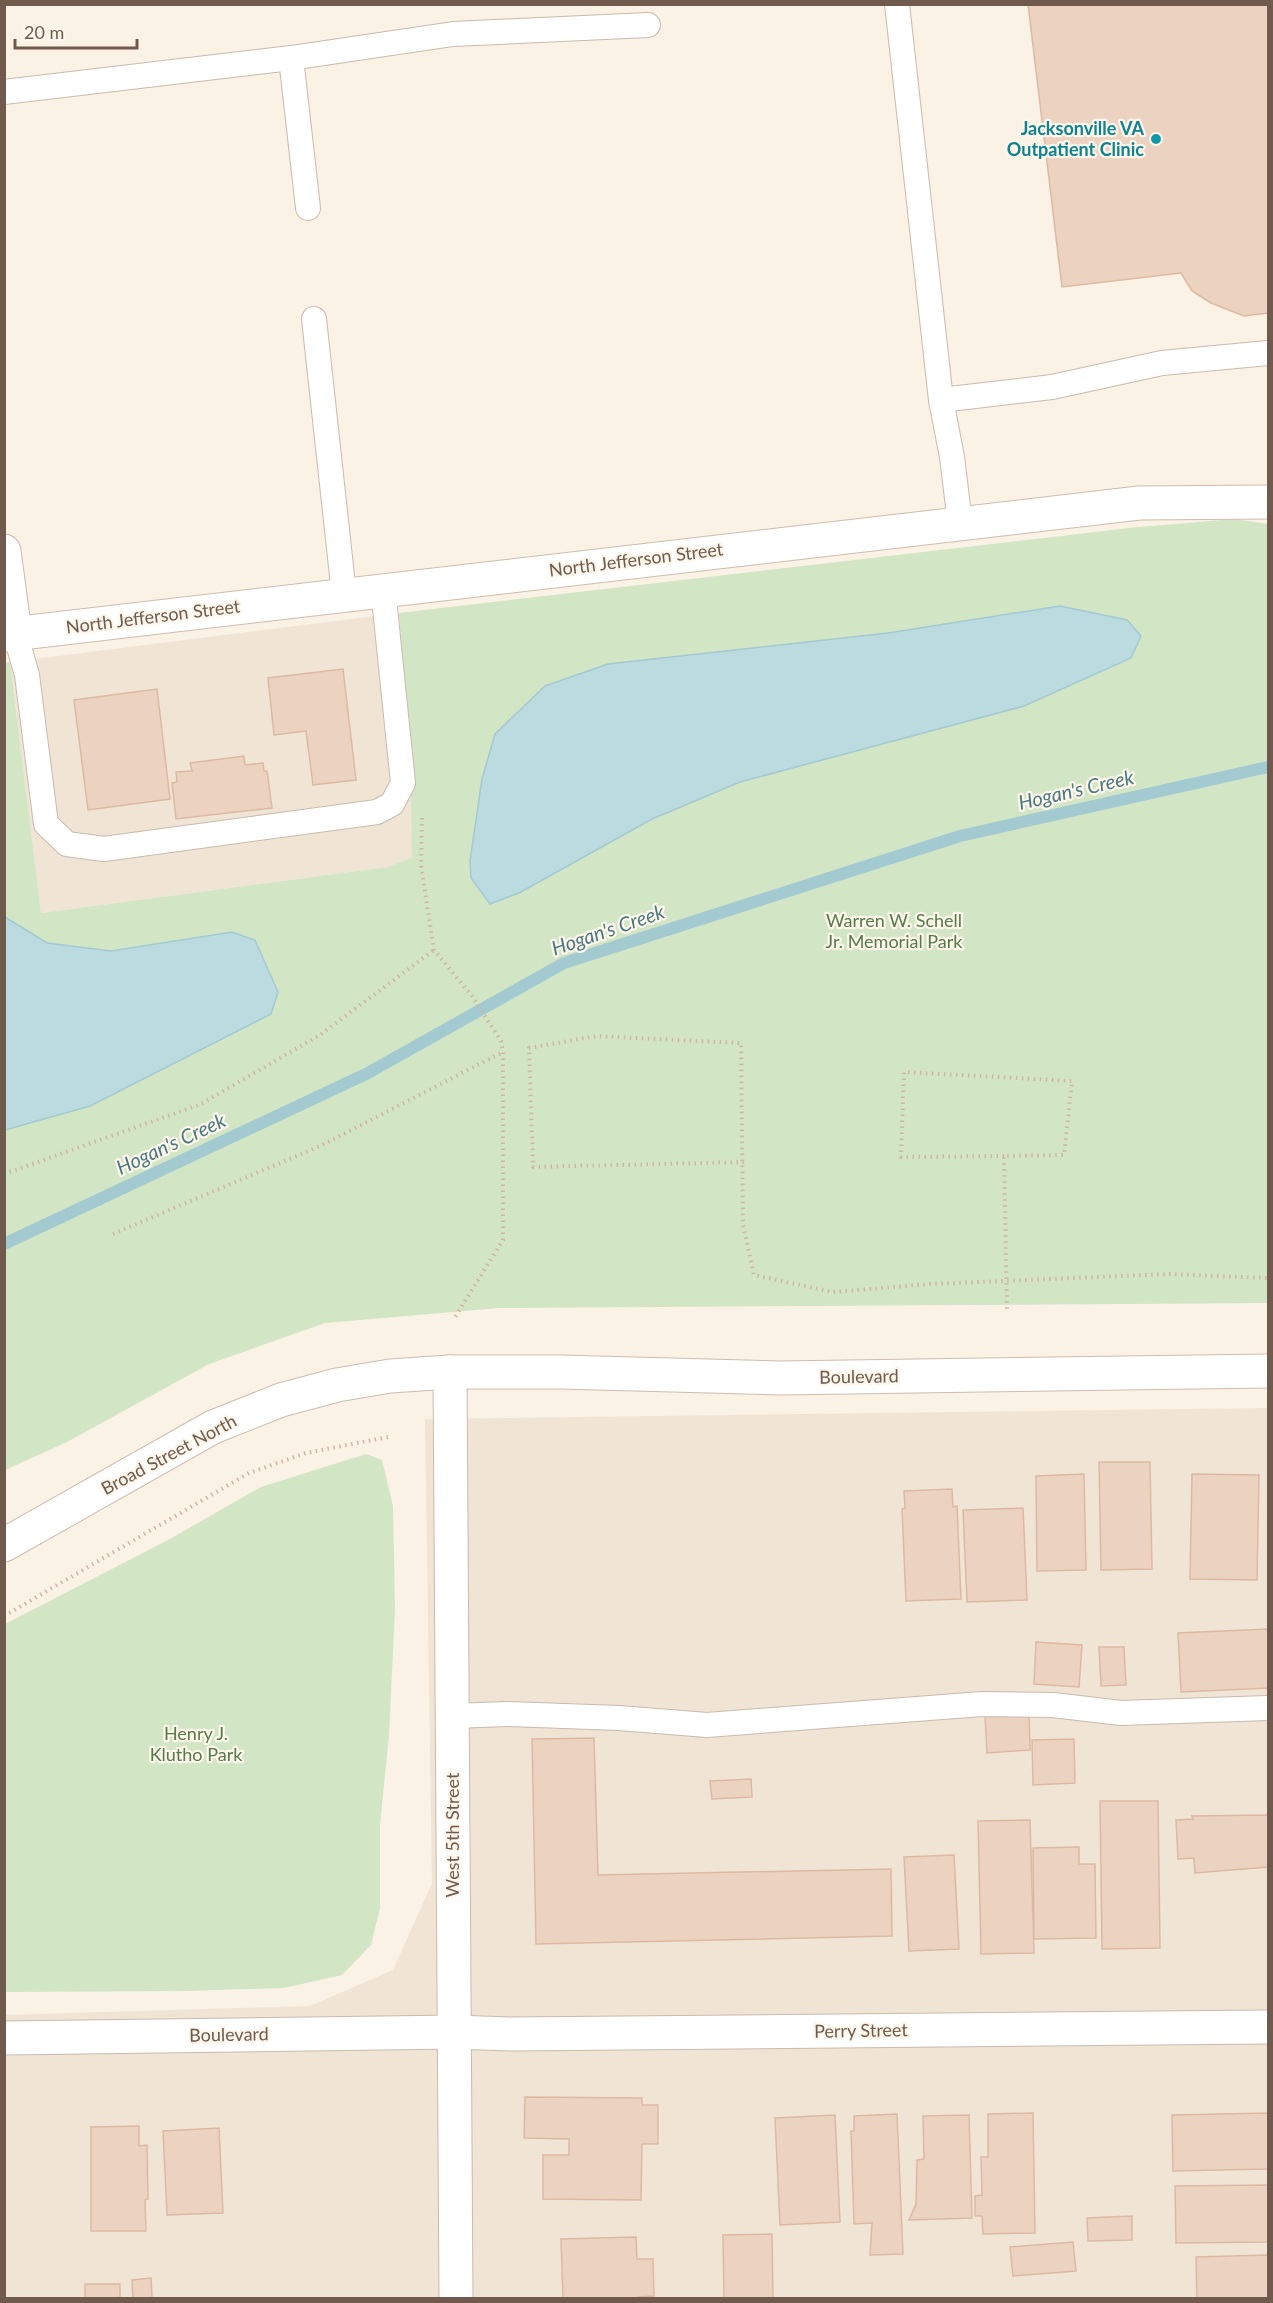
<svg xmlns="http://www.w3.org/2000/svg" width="1273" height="2303" viewBox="0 0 1273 2303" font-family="Lato,sans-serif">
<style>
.residential{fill:#f0e4d5}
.green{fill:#d2e5c5}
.water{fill:#bcdbe1;stroke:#a3cad1;stroke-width:1.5}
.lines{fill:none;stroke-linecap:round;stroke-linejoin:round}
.stream{stroke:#a3cad1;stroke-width:12}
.building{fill:#ecd2c0;stroke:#ddb9a2;stroke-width:1.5}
.lane-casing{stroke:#cabaad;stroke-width:26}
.street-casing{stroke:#cabaad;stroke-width:35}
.secondary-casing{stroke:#cebcae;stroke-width:35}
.path{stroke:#d0b5a3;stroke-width:4;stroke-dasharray:1.5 4.5;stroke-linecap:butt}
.lane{stroke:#fff;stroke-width:24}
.street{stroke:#fff;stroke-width:33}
.secondary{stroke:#fff;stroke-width:33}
.culture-dot{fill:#0f9aa8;stroke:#fdf6eb;stroke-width:2}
.labels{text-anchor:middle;stroke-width:4.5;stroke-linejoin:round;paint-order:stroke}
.culture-label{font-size:18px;font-weight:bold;fill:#0d838f;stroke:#fdf6eb;text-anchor:end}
.street-label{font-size:18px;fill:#705a4d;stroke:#fdf6eb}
.park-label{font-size:18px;fill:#577a4a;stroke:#fdf6eb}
.water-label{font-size:20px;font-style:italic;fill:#4a7780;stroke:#fdf6eb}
</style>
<rect width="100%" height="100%" fill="#faf2e5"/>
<!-- residential -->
<g class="residential">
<path d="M399 613 410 749 413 858 388 867 41 913 10 662Z"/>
<path d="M1268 1408V2298H5L4 2015 310 2006 393 1970 432 1883 425 1419Z"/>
</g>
<!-- green -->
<g class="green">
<path d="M1233 519 1268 524V1303L499 1308 325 1323 209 1364 67 1442 5 1470 4 663 10 662 41 913 388 867 412 858 410 749 399 613 1129 528Z"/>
<path d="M366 1454 382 1460 393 1506 395 1609 389 1735 380 1825V1908L371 1945 342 1975 284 1988 185 1991 5 1992V1624L168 1540 261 1487Z"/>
</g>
<!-- water -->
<g class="water">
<path d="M1060 606 1127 620 1141 636 1131 658 1024 706 740 782 652 819 519 893 490 904 471 878 470 861 482 779 495 734 545 686 608 664 888 633Z"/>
<path d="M5 917 47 943 111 951 232 932 255 940 278 992 271 1014 90 1106 5 1130Z"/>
</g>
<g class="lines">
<!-- stream -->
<path class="stream" d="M4 1244 366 1074 564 963 960 836 1268 767"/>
</g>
<!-- building -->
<g class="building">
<path d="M1028 4H1268V313L1244 316 1211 303 1192 291 1181 273 1062 287Z"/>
<path d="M343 669 356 780 313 785 306 731 274 735 268 678Z"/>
<path d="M157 689 170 799 88 810 74 700Z"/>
<path d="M244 756 245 765 263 763 264 771H267L272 808 176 819 172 783 177 782 176 772 192 771 190 763Z"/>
<path d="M1099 1462H1150L1152 1569 1101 1570Z"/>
<path d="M1084 1474 1086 1570 1037 1571 1036 1476Z"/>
<path d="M1192 1474 1259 1475 1257 1580 1190 1579Z"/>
<path d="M952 1489 953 1507 957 1506 961 1599 906 1601 902 1509 905 1508 904 1491Z"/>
<path d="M1023 1508 1027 1600 967 1602 963 1510Z"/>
<path d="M1268 1629V1688L1181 1692 1178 1633Z"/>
<path d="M1036 1642 1082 1645 1079 1687 1034 1684Z"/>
<path d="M1099 1647H1124L1126 1685 1101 1686Z"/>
<path d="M1029 1712 1030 1750 987 1753 985 1715Z"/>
<path d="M594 1738 598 1875 891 1869 892 1936 536 1944 532 1739Z"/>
<path d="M1074 1739 1075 1783 1033 1785 1032 1740Z"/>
<path d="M751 1779 752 1797 712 1799 710 1781Z"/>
<path d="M1100 1801H1158L1160 1948 1102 1949Z"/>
<path d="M1268 1815V1867L1195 1873 1194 1858 1178 1859 1176 1820 1193 1819 1192 1816Z"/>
<path d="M1030 1820 1034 1953 981 1954 978 1821Z"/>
<path d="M1079 1847V1864H1095L1096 1938 1034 1939 1033 1848Z"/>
<path d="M954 1855 959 1949 909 1951 904 1857Z"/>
<path d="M525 2097 642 2098V2105H658V2144H642L641 2200 543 2199V2155H569V2139L524 2138Z"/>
<path d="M1033 2113 1035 2233 983 2234 982 2216H975V2196L982 2195 981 2157H988V2114Z"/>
<path d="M1268 2113V2169L1173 2171 1172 2115Z"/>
<path d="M897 2114 903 2254 870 2255 872 2223 854 2224 851 2131H854V2116Z"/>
<path d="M835 2115 840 2222 780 2225 775 2118Z"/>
<path d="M969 2115 972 2218 909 2220 916 2204 917 2160 924 2159 923 2116Z"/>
<path d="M139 2126V2146L147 2145 148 2199 145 2200 146 2231H91V2127Z"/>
<path d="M219 2128 223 2213 167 2215 163 2131Z"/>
<path d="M1268 2185V2242L1176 2243 1175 2186Z"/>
<path d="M1132 2216V2240L1088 2241 1087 2218Z"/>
<path d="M772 2234 773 2298H724L723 2235Z"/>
<path d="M636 2237 637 2259H653L654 2296 638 2297V2298H563L561 2239Z"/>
<path d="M1073 2242 1076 2271 1013 2276 1010 2247Z"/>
<path d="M1268 2255V2298H1197L1196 2257Z"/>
<path d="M151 2278 152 2298H133L132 2280Z"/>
<rect x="85" y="2284" width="35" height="14"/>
</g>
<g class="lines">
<defs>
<g id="lane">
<path d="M897 4 941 400 952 457 960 523"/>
<path d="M291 58 308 208"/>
<path d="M4 92 291 58 453 34 648 25"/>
<path d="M314 319 344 594"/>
<path d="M941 400 1052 387 1162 363 1268 353"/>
<path d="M15 633 27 675 46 824 67 844 104 849 377 812 392 804 403 783 383 589"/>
<path d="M452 1716 508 1714 619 1718 707 1725 982 1704 1053 1705 1121 1713 1268 1708"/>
</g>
<g id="street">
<path d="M4 551 15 633"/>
<path d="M450 1372 456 2298"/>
<path d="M4 2038 454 2032 511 2034 1268 2027"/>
</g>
<g id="secondary">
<path d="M4 635 1139 503 1268 502"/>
<path d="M4 1545 213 1427 281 1400 337 1385 390 1376 450 1372H561L780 1378 1268 1371"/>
</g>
</defs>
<!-- lane casing -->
<use href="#lane" class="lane-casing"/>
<!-- street casing -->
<use href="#street" class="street-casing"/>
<!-- secondary casing -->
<use href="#secondary" class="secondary-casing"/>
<!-- path -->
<g class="path">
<path d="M422 818 421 866 434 950 472 996 501 1041 503 1052V1240L455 1317"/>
<path d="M1004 1156 901 1157 904 1072 1072 1081 1064 1155 1004 1156 1007 1313"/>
<path d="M744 1162 533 1167 529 1048 596 1036 741 1043 743 1225 754 1275 833 1292 930 1284 1172 1274 1268 1278"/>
<path d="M4 1174 199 1105 320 1035 434 950"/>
<path d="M113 1234 320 1146 503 1052"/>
<path d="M4 1616 249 1473 306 1453 388 1437"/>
</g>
<!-- lane -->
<use href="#lane" class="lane"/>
<!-- street -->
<use href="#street" class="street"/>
<!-- secondary -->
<use href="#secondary" class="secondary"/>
</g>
<!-- markers -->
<circle class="culture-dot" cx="1156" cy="139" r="6"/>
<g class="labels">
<!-- culture labels -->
<g class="culture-label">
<text x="1144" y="135">Jacksonville VA<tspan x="1144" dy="21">Outpatient Clinic</tspan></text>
</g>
<!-- street labels -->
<g class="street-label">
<text transform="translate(636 560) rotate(-7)" y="6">North Jefferson Street</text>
<text transform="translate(153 617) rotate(-7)" y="6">North Jefferson Street</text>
<text transform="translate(859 1377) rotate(-1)" y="6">Boulevard</text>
<text transform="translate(169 1455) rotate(-28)" y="6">Broad Street North</text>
<text transform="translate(453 1835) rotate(-90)" y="6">West 5th Street</text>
<text transform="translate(861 2031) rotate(-1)" y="6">Perry Street</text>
<text transform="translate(229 2035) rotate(-1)" y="6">Boulevard</text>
</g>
<!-- park labels -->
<g class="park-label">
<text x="894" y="927">Warren W. Schell<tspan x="894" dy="21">Jr. Memorial Park</tspan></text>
<text x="196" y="1740">Henry J.<tspan x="196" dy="21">Klutho Park</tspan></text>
</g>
<!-- water labels -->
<g class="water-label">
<text transform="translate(1076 790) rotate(-13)" y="7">Hogan's Creek</text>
<text transform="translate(608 930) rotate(-19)" y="7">Hogan's Creek</text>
<text transform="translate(171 1144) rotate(-25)" y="7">Hogan's Creek</text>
</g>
</g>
<!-- border -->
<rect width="1273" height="2303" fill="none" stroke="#705a4d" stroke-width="12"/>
<!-- scale -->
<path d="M15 39v9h122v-9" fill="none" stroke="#705a4d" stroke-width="3"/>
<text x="24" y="39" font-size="18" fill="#705a4d" stroke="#fdf6eb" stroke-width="4.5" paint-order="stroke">20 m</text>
</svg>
